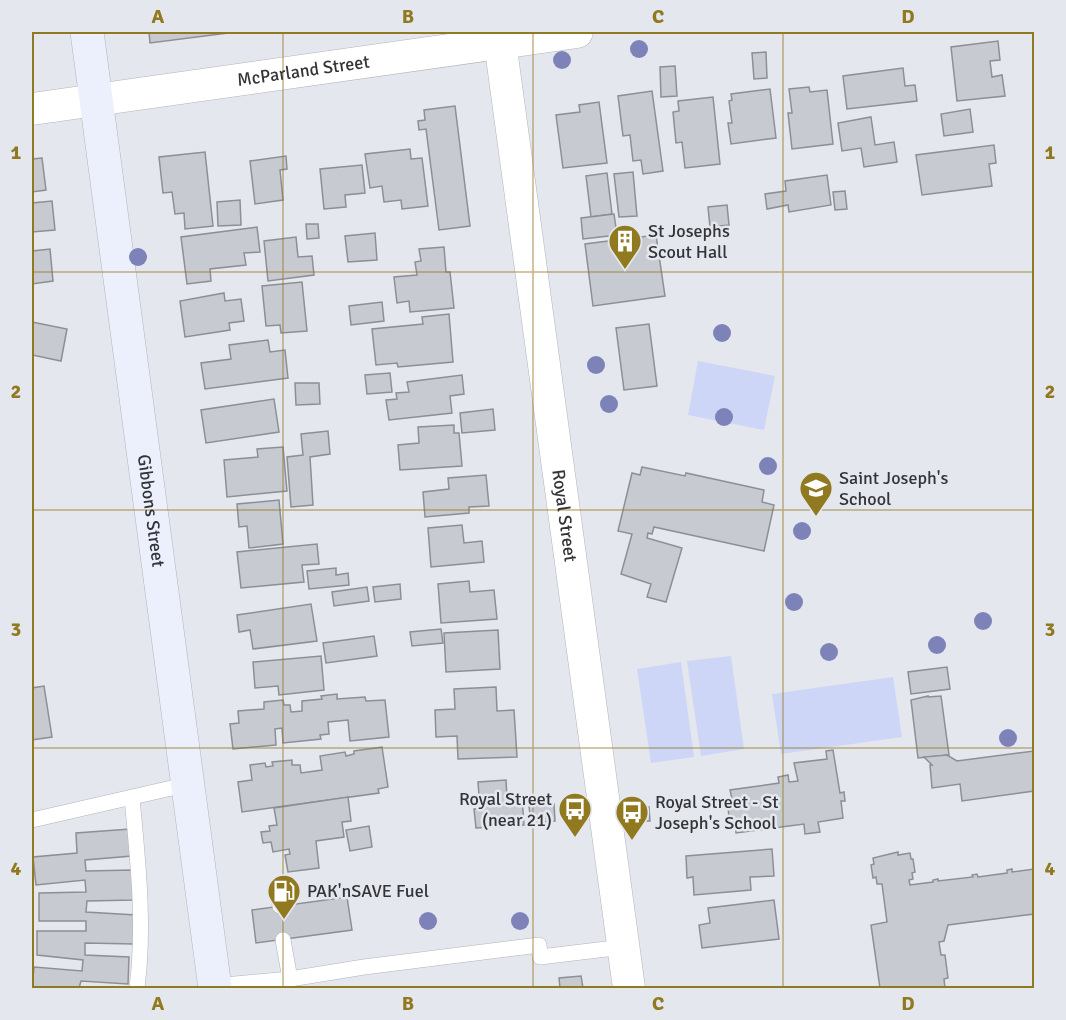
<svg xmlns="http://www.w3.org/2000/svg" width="1066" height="1020" viewBox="0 0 1066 1020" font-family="Signika,sans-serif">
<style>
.green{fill:#cdd6f6}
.building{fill:#c8cad1;stroke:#8d8f95;stroke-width:1.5}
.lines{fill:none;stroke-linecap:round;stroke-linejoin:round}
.lane-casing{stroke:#b2b4ba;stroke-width:16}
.street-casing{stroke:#b2b4ba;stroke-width:33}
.secondary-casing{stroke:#b2b4ba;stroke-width:34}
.lane{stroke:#fff;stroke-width:15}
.street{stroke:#fff;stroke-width:32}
.secondary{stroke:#ecf0fd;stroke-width:33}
.tree{fill:#7d83b8}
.grid{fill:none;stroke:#91791f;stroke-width:1.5;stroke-opacity:0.55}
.labels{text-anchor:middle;stroke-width:5;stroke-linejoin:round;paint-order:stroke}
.street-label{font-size:18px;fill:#333437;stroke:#e5e7ee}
.poi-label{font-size:18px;fill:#333437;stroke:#e5e7ee;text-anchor:start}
.neatline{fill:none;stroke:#91791f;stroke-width:2}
.grid-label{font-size:20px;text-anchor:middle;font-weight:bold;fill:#91791f}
</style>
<rect width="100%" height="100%" fill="#e5e7ee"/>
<!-- green -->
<g class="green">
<path d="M698 361 775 376 764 430 688 415Z"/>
<path d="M731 656 744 749 701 756 687 661Z"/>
<path d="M681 662 694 757 651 763 637 669Z"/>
<path d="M893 677 902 737 781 754 772 694Z"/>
</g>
<!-- building -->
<g class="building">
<path d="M149 32H236L150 43Z"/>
<path d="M998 41 1000 60 990 61 992 77 1002 75 1005 96 957 101 951 47Z"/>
<path d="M766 52 767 78 754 79 752 53Z"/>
<path d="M675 66 677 96 661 97 660 67Z"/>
<path d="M903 68 905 86 915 85 917 101 847 109 843 76Z"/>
<path d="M809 87 810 92 827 90 833 144 792 149 788 113H792L789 89Z"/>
<path d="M770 89 776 138 731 144 728 123H732L729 101 732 100 731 94Z"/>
<path d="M652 91 663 171 643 174 641 160 633 161 630 135 623 136 618 96Z"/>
<path d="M713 97 720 164 685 168 682 142 676 143 673 112 679 111 678 101Z"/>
<path d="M599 102 607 163 563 168 556 115 580 112 579 105Z"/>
<path d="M455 106 470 226 439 230 426 129 419 130 418 121 425 120 424 110Z"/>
<path d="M970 109 973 132 944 136 941 114Z"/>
<path d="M871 117 875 145 894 142 897 162 864 167 861 148 842 151 838 123Z"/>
<path d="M994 145 996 163 989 164 992 186 922 195 916 155Z"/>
<path d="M410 149 411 159 422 158 428 206 402 209 401 200 384 202 382 186 370 188 365 154Z"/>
<path d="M205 152 213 226 185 229 184 213 175 214 172 192 163 193 159 157Z"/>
<path d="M286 156 287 169 280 170 283 200 255 204 250 161Z"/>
<path d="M42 158 46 190 32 192V159Z"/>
<path d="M362 165 365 193 345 195 346 207 324 209 320 169Z"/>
<path d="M633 172 637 216 619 217 614 174Z"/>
<path d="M607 173 612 214 591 217 586 176Z"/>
<path d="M827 175 831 205 789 212 788 205 767 209 765 194 786 191 785 181Z"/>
<path d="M845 191 847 209 835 210 833 192Z"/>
<path d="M240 200 241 225 218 226 217 202Z"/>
<path d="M52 201 55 230 32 232V203Z"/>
<path d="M727 205 729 225 710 227 708 207Z"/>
<path d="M614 214 617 235 583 239 581 218Z"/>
<path d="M306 224H318L319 238 307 239Z"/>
<path d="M257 227 260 252 244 253 246 265 210 269 211 281 187 284 181 237Z"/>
<path d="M375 233 377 260 348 262 345 236Z"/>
<path d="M656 235 665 296 593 306 585 244Z"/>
<path d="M296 237 298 257 312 256 314 275 268 281 264 241Z"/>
<path d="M444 247 446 272H450L454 308 410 312 409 301 397 303 394 277 417 275 415 262 421 261 419 249Z"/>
<path d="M50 249 53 281 32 284V251Z"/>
<path d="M302 282 307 331 281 333 280 325 266 326 262 286Z"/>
<path d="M224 293 225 301 241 299 244 321 229 323 230 330 185 337 180 301Z"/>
<path d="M382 302 384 321 351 325 349 306Z"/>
<path d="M449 314 453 362 398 367 397 363 376 365 372 329 423 324 422 317Z"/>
<path d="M32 322 67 329 61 361 32 355Z"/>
<path d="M649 324 657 386 624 390 616 328Z"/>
<path d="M268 340 270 352 285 350 288 378 205 389 201 363 231 359 229 345Z"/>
<path d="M390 373 392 392 367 394 365 375Z"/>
<path d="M462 375 464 394 450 396 452 413 389 420 386 400 397 399 396 393 409 392 407 382Z"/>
<path d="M295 383H319L320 404 296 405Z"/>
<path d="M274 399 279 432 206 443 201 410Z"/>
<path d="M493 409 495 430 462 433 460 413Z"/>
<path d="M454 425V433H459L462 466 400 470 398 445 419 443 418 427Z"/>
<path d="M328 431 330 454 310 457 313 505 291 507 287 457 303 455 301 434Z"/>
<path d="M283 447 287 491 227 497 224 460 258 457 257 449Z"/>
<path d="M642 467 685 476 686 473 764 490 762 502 774 505 764 551 654 527 652 534 648 533 647 538 682 548 666 602 647 597 651 584 621 574 632 534 618 531 632 473 640 475Z"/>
<path d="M486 475 489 506 469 507V513L425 517 423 492 449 489 448 478Z"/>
<path d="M279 500 283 544 249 548 247 526 239 527 237 504Z"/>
<path d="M462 525 464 543 482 541 484 562 431 567 428 528Z"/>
<path d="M317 544 319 564 302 565 304 582 241 588 237 552Z"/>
<path d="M336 568V575L348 573 349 585 309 589 307 571Z"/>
<path d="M469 581 470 592 494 590 497 619 441 623 438 584Z"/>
<path d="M400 584 401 599 375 602 373 587Z"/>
<path d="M367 587 369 601 334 606 332 592Z"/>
<path d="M311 604 317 641 253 649 250 630 239 632 237 615Z"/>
<path d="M441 629 443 643 412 646 410 632Z"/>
<path d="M498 630 500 669 446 672 444 633Z"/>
<path d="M374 636 377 656 326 663 323 643Z"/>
<path d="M321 656 324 690 279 695 278 686 255 688 253 662Z"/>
<path d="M947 667 950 689 911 694 908 672Z"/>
<path d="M44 686 52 737 32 740V688Z"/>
<path d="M496 687 497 711 514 710 517 757 458 759 457 736 436 737 435 710 455 709 454 689Z"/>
<path d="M337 694V699L365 697 366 701 385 700 389 737 350 741 348 720 328 722 329 734 320 735 321 739 283 743 282 728 275 729 276 745 233 749 230 724 239 723 238 711 264 709V702L283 700 284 705H290L291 712 302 711V701L322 699 321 696Z"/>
<path d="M928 696V697L941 696 949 755 918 758 911 700Z"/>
<path d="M382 747 388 787 378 789 379 793 242 812 238 782 252 780 250 765 265 763 266 767 273 766 272 762 292 760V765H300L301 773 322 770 320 756 345 752 346 756 354 754V751Z"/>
<path d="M833 750 840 793 844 792 845 801H841L843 818 818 822 820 832 805 834 804 824 736 833 735 824 730 825 727 799H732L730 790 779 783 778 777 788 775 789 782 798 781 794 763 827 759 826 751Z"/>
<path d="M1034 751V791L962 801 960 784 932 788 930 765H932L924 757 947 755 957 761Z"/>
<path d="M506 780 507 798 522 797 524 825 476 828 474 809H480L478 782Z"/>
<path d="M348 797 351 821 342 822 344 837 316 841 319 868 288 872 285 855 290 854 289 849 273 852 271 842 263 843 261 832 270 831 269 826 277 825 274 808Z"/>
<path d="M554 804 555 821 531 823 529 806Z"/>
<path d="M649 807 650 821H642L640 808Z"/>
<path d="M369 826 372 847 350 851 346 830Z"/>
<path d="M130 829 132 856 85 860 86 871 133 870 134 900 87 901 86 912 136 915 134 944 85 943V955L129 957 128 984 81 981 79 988H32L34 967 82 971 83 960 37 955V931H86V921H39V893L86 892 85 880 36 885 33 857 77 853 76 833Z"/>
<path d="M772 849 774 876 750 877 751 890 694 895 693 877 687 878 686 856Z"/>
<path d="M898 852V855L910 853 911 859H913L915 872 912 873 913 879 909 880 910 885 933 882V880L938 879V881L973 877 972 875 977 874 978 877 1007 873V870L1012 869V872L1034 869V914L948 925 944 941 939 942 941 955H945L948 978 944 979 945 988H880L871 925 887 922 882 884H877L876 877 873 878 871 865 874 864 873 858Z"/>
<path d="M347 897 352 930 256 943 252 910Z"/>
<path d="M774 900 779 939 702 948 699 925 710 923 708 908Z"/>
<path d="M581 976 583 988H560L559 978Z"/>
</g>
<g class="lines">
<defs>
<g id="lane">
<path d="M132 798C138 862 145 925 137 988"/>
<path d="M32 820 189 784"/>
<path d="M278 888 280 906"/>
<path d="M283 940 290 979"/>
<path d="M214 986 290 979 364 967 539 945 540 957 623 947"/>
</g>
<g id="street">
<path id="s1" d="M500 42 629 988"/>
<path id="s2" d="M32 109 577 32"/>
</g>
<g id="secondary">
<path id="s3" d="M87 32 215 988"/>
</g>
</defs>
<!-- lane casing -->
<use href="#lane" class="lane-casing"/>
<!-- street casing -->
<use href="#street" class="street-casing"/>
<!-- secondary casing -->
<use href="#secondary" class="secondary-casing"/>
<!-- lane -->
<use href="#lane" class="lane"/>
<!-- street -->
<use href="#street" class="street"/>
<!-- secondary -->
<use href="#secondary" class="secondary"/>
</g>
<!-- trees -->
<g class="tree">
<circle cx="639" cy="49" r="9"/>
<circle cx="562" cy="60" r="9"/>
<circle cx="138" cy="257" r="9"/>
<circle cx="722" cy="333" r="9"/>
<circle cx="596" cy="365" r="9"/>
<circle cx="609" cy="404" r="9"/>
<circle cx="724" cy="417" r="9"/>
<circle cx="768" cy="466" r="9"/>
<circle cx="802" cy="531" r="9"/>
<circle cx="794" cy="602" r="9"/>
<circle cx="983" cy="621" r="9"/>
<circle cx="937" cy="645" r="9"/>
<circle cx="829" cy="652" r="9"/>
<circle cx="1008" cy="738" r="9"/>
<circle cx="428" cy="921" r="9"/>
<circle cx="520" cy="921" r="9"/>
</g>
<!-- grid -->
<path class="grid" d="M283 32V988M533 32V988M783 32V988M32 272H1034M32 510H1034M32 748H1034"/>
<!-- icons -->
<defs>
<symbol id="building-pin" viewBox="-11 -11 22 30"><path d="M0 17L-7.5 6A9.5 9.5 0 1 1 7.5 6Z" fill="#91791f" stroke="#e5e7ee"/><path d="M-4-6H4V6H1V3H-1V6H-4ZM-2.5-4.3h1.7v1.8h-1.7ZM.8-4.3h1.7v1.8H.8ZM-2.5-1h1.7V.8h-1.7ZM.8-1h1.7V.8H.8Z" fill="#fff"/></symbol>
<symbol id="school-pin" viewBox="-11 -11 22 30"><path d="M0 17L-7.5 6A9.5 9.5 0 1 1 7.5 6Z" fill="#91791f" stroke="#e5e7ee"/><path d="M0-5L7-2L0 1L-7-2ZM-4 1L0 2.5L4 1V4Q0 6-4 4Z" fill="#fff"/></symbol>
<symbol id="bus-pin" viewBox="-11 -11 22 30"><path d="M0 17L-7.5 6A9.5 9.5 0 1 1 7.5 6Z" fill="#91791f" stroke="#e5e7ee"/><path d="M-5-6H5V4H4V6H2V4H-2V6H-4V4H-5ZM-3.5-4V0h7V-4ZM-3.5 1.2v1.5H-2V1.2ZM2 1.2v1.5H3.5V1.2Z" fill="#fff"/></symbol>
<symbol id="fuel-pin" viewBox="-11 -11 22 30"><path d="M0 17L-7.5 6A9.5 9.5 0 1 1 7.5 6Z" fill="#91791f" stroke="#e5e7ee"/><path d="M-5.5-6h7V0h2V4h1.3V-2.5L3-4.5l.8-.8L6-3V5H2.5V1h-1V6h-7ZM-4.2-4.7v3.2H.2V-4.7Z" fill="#fff"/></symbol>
</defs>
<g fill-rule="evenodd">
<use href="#building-pin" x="606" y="222" width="38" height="52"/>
<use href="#school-pin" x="797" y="469" width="38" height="52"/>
<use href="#bus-pin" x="556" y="790" width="38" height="52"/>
<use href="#bus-pin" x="613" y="793" width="38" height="52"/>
<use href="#fuel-pin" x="265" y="872" width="38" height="52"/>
</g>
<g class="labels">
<!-- street labels -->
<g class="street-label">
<text dy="6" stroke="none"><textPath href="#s2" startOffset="274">McParland Street</textPath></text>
<text dy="6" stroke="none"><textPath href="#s3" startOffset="483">Gibbons Street</textPath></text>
<text dy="6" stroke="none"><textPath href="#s1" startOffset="478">Royal Street</textPath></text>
</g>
<!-- poi labels -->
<g class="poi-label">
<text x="648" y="237">St Josephs<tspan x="648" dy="21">Scout Hall</tspan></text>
<text x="839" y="484">Saint Joseph's<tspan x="839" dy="21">School</tspan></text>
<text x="552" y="805" text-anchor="end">Royal Street<tspan x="552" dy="21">(near 21)</tspan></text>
<text x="655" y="808">Royal Street - St<tspan x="655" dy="21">Joseph's School</tspan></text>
<text x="307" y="897">PAK'nSAVE Fuel</text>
</g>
</g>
<!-- border -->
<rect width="1066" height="1020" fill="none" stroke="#e5e7ee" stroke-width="66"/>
<rect x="33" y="33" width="1000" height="954" class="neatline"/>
<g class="grid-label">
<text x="158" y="23">A</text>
<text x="408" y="23">B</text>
<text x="658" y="23">C</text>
<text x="908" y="23">D</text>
<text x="16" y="159">1</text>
<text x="1050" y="159">1</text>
<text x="16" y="398">2</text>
<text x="1050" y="398">2</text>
<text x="16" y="636">3</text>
<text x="1050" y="636">3</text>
<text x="16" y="875">4</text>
<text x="1050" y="875">4</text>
<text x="158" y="1010">A</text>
<text x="408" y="1010">B</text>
<text x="658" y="1010">C</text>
<text x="908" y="1010">D</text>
</g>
</svg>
